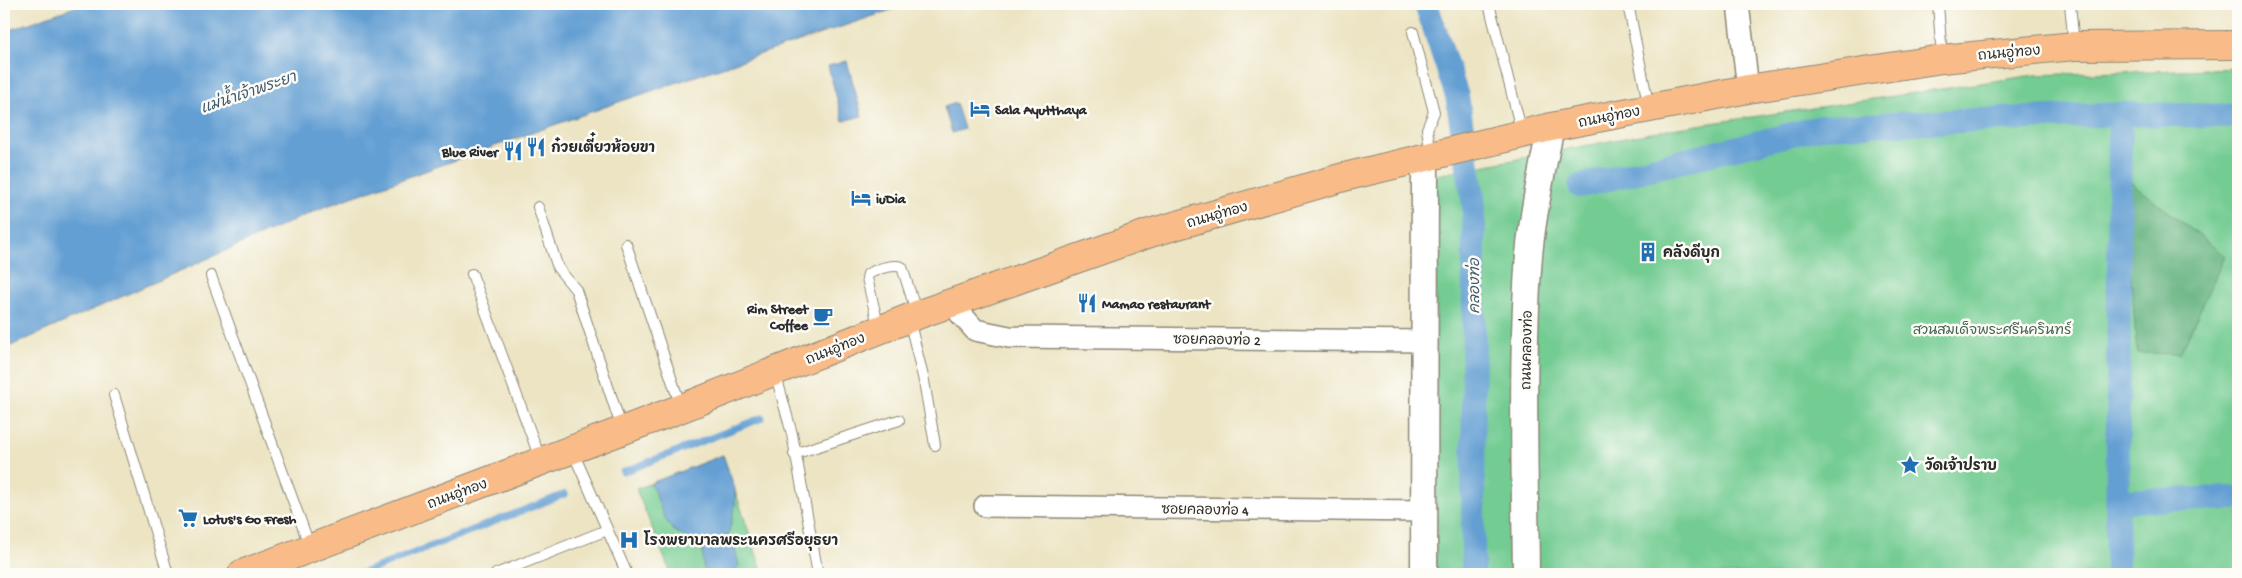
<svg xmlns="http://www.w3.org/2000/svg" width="2242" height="578" viewBox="0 0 2242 578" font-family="'Gochi Hand','Playpen Sans Thai',sans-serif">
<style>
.green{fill:#73cc92;stroke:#4f7c5e}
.forest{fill:#5eb07c;stroke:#446e54}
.water{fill:#639fd3;stroke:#47657f}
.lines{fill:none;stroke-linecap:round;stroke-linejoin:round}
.stream{stroke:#639fd3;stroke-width:7}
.canal{stroke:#639fd3;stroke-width:24}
.service-casing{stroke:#8c8877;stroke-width:12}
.minor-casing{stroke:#8c8877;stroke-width:24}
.tertiary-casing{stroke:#8c8877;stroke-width:29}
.primary-casing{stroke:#8c8877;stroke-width:30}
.service{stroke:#fff;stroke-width:10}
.minor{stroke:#fff;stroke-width:21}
.tertiary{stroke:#fff;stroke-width:26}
.primary{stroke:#f9bc89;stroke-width:28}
.labels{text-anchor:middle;stroke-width:5;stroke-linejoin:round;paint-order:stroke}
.street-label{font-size:14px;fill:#2b2b2b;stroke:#fdfcf7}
.poi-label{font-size:14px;font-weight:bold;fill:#2b2b2b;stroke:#fdfcf7;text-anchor:start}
.park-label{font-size:14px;fill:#44634f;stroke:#fdfcf7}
.water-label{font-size:15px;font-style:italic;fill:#41596e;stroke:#fdfcf7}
</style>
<rect width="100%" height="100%" fill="#fdfcf7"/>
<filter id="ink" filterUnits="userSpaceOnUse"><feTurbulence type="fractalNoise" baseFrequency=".02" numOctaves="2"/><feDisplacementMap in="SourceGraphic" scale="10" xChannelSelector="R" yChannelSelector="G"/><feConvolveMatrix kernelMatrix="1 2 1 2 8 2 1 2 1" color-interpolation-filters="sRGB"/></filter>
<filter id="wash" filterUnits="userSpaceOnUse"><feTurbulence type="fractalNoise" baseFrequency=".0096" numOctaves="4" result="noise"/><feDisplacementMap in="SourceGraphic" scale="20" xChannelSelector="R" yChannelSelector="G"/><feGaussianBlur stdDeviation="1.12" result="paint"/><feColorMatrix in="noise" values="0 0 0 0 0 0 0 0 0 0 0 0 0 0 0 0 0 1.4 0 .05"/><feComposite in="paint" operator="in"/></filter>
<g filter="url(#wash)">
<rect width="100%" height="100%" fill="#ece4c3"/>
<!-- green -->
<g class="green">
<path d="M2238 68V574H1436V175L1671 129 2035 75Z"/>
<path d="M723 455 763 574H671L636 489Z"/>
</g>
<!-- forest -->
<path class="forest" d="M2123 176 2225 256 2180 354 2137 353Z"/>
<!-- water -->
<g class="water">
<path d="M83 4H909L616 103 324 207 4 349V32Z"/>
<path d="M847 61 862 116 843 121 828 66Z"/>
<path d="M956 103 964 129 952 133 944 107Z"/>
<path d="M723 455 735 489V504L728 537 735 550 739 565 733 574H704C702 564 704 556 702 546L673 530 665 519 651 483Z"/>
</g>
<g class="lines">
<!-- stream -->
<g class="stream">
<path d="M623 472 762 418"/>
<path d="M360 574 565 494"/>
</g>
<!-- canal -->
<g class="canal">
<path d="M1426 4 1457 96 1474 205 1473 574"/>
<path d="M1580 186 1821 127 2120 114 2238 116"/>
<path d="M2119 501 2238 498"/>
<path d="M2117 574 2120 114"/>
</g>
</g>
</g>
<g filter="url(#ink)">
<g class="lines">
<defs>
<g id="service">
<path d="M1489 4 1522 133"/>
<path d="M1628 4 1649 108"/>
<path d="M1938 4 1942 58"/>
<path d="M2070 4 2074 45"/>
<path d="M1413 32 1434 112 1427 129 1431 155"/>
<path d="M538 207 558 268 576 290 622 429"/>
<path d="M626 244 681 407"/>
<path d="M472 274 541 461"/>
<path d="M211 276 310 547"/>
<path d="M909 319 924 381 935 445"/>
<path d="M879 329 867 278 868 274C878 269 891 264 902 267L917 314"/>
<path d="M775 372 792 434 818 574"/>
<path d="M114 395 168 574"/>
<path d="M572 450 627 574"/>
<path d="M794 454 899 420"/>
<path d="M496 574 607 530"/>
</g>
<g id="minor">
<path d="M1738 4 1748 89"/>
<path d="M951 303 975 330 1009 337 1425 341"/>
<path d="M985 506 1424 511"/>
</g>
<g id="tertiary">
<path d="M1424 574 1425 158"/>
<path d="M1526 574C1525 468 1521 361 1529 255 1533 212 1542 169 1551 127"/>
</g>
<path id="primary" d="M242 574 682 408 917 315 1150 233 1344 177 1551 127 1748 89 1942 59 2074 46 2238 45"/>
</defs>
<!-- service casing -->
<use href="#service" class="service-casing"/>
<!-- minor casing -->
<use href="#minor" class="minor-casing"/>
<!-- tertiary casing -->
<use href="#tertiary" class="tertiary-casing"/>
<!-- primary casing -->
<use href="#primary" class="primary-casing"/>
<!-- service -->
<use href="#service" class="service"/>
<!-- minor -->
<use href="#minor" class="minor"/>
<!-- tertiary -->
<use href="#tertiary" class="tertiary"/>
<!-- primary -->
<use href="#primary" class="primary"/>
</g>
</g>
<!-- icons -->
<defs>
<symbol id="hotel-bare" viewBox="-9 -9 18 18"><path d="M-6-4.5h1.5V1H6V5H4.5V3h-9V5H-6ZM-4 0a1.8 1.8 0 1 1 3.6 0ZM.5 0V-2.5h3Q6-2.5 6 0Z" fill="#1f6fb2" stroke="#fdfcf7" stroke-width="2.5" paint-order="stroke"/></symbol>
<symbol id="restaurant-bare" viewBox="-9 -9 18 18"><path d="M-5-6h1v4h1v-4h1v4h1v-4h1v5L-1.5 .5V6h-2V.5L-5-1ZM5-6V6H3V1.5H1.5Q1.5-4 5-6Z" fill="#1f6fb2" stroke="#fdfcf7" stroke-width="2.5" paint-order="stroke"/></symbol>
<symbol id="building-bare" viewBox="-9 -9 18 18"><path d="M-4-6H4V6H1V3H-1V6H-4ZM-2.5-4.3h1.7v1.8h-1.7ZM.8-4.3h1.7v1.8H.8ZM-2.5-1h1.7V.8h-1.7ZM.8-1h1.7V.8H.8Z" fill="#1f6fb2" stroke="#fdfcf7" stroke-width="2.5" paint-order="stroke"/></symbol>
<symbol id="cafe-bare" viewBox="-9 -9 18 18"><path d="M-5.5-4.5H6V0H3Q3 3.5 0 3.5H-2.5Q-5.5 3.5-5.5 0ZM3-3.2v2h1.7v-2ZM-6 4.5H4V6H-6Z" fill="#1f6fb2" stroke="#fdfcf7" stroke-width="2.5" paint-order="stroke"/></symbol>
<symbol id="sight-bare" viewBox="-9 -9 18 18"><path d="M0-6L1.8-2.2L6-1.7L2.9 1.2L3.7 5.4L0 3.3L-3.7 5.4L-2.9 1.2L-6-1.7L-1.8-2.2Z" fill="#1f6fb2" stroke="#fdfcf7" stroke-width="2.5" paint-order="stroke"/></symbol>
<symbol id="supermarket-bare" viewBox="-9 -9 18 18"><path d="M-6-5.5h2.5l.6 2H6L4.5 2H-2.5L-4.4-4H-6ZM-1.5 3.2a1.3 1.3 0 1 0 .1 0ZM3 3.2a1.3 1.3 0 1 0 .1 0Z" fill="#1f6fb2" stroke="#fdfcf7" stroke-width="2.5" paint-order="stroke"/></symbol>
<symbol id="hospital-bare" viewBox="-9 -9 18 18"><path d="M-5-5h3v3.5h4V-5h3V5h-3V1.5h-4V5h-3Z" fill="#1f6fb2" stroke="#fdfcf7" stroke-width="2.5" paint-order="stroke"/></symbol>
</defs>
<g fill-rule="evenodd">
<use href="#hotel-bare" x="966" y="95" width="28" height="28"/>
<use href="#restaurant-bare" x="522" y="133" width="28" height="28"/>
<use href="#restaurant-bare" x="499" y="137" width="28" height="28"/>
<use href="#hotel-bare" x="847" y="184" width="28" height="28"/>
<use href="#building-bare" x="1634" y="238" width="28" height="28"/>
<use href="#restaurant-bare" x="1073" y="289" width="28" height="28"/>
<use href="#cafe-bare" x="809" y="302" width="28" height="28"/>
<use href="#sight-bare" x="1896" y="451" width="28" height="28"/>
<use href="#supermarket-bare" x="174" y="504" width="28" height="28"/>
<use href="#hospital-bare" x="615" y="526" width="28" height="28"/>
</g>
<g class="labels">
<!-- street labels -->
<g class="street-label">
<text transform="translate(2009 52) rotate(-5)" y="5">ถนนอู่ทอง</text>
<text transform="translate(1609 116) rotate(-11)" y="5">ถนนอู่ทอง</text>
<text transform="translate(1217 214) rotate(-16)" y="5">ถนนอู่ทอง</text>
<text transform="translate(1217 339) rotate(1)" y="5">ซอยคลองท่อ 2</text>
<text transform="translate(835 348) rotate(-22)" y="5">ถนนอู่ทอง</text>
<text transform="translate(1526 350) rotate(-89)" y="5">ถนนคลองท่อ</text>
<text transform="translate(457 493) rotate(-20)" y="5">ถนนอู่ทอง</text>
<text transform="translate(1205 509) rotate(1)" y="5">ซอยคลองท่อ 4</text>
</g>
<!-- poi labels -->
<g class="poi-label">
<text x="995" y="114">Sala Ayutthaya</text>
<text x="551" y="152">ก๋วยเตี๋ยวห้อยขา</text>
<text x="498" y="156" text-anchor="end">Blue River</text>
<text x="876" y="203">iuDia</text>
<text x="1663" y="257">คลังดีบุก</text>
<text x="1102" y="308">Mamao restaurant</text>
<text x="808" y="313" text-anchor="end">Rim Street<tspan x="808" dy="16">Coffee</tspan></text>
<text x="1925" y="470">วัดเจ้าปราบ</text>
<text x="203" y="523">Lotus's Go Fresh</text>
<text x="644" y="545">โรงพยาบาลพระนครศรีอยุธยา</text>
</g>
<!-- park labels -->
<g class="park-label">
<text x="1992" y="334">สวนสมเด็จพระศรีนครินทร์</text>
</g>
<!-- water labels -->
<g class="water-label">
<text transform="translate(248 92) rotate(-19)" y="5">แม่น้ำเจ้าพระยา</text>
<text transform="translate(1474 286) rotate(-90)" y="5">คลองท่อ</text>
</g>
</g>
<!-- margin -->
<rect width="2242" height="578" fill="none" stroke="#fdfcf7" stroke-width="20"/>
</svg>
